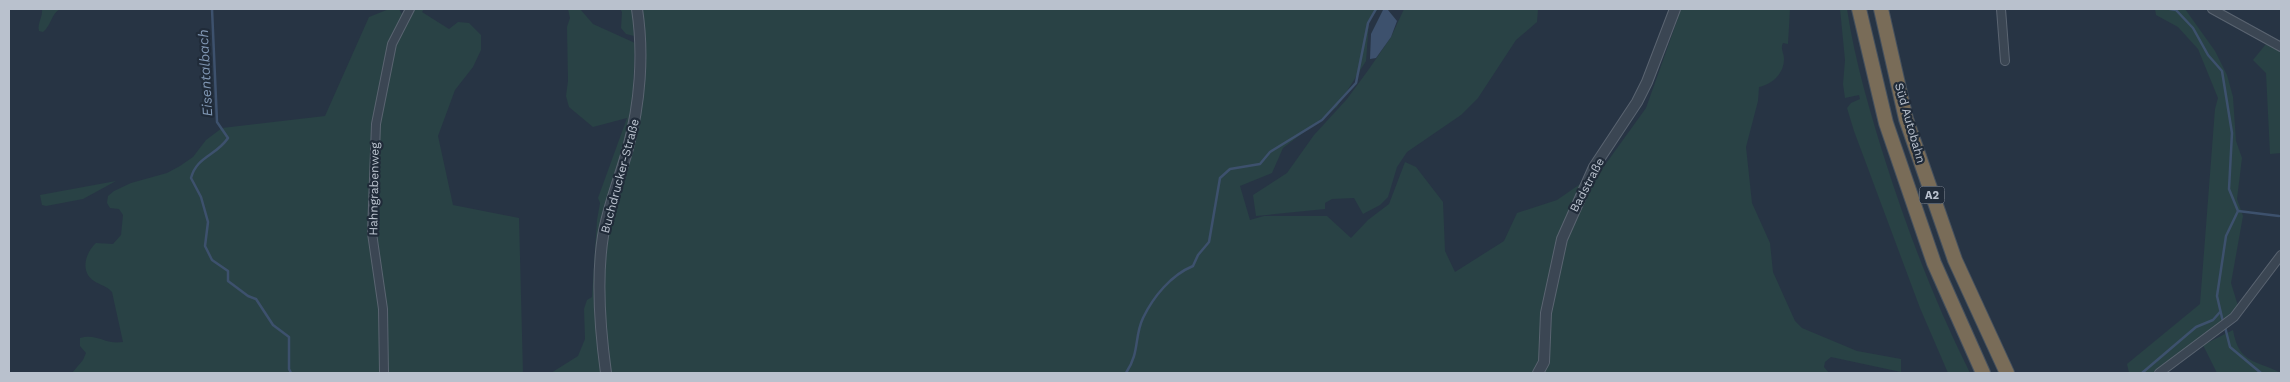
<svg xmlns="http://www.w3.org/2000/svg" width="2290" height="382" viewBox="0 0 2290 382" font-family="'Work Sans',sans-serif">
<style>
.green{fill:#294245}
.water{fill:#3d516d}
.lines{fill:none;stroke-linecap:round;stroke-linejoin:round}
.stream{stroke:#3d516d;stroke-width:2.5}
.minor-casing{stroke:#5a6471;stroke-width:10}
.tertiary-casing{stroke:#5a6471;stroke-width:12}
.motorway-casing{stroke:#46515e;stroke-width:16}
.minor{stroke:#3b4653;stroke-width:8}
.tertiary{stroke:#3b4653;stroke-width:10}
.motorway{stroke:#796c58;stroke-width:14}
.labels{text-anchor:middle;stroke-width:4.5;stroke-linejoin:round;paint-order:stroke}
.shield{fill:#202b39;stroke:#8b94a1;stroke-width:1}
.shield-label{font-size:11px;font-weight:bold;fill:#b9c1cd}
.street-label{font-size:12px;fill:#b9c1cd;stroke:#202b39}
.water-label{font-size:14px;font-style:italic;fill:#8097b4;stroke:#202b39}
</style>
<rect width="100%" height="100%" fill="#273444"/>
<!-- green -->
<g class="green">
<path d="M42 9H60C51 14 51 26 43 32L39 31C37 23 43 17 42 9Z"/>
<path d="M389 9H399L406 21 412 9H424L422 12 449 29 458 22 469 23 481 35V50L473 67 455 90 438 136 453 205 519 218 523 373H72L83 360 86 353 80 346V338C98 333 104 345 123 342L112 292C107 286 100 285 94 281 80 272 85 253 96 243L113 244 121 235 123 215 119 209 110 208 107 203 108 196 114 191 131 183 167 173 180 166 193 157 206 140 222 128 325 116 369 17Z"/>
<path d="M568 9H580L593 24 635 43 632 116 603 220 601 373H551L578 356 585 339 584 309 587 300 592 297 597 220 600 203 598 198 627 118 593 127 569 107 566 96 568 81 567 27 570 18Z"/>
<path d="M620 9H633L634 36 626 34 621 28 622 12Z"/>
<path d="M641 9H1378L1369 21 1366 61 1337 107 1283 148 1272 173 1240 186 1250 220 1264 216H1327L1351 238 1368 220 1389 204 1405 162 1416 167 1443 202 1445 251 1455 272 1504 241 1517 213 1557 200 1602 169 1646 108 1678 18 1670 9H1790L1788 44 1783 43C1780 49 1784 53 1784 59 1784 74 1772 84 1759 87L1758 101 1746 147 1752 203 1770 243 1773 272 1795 321 1802 328 1857 351 1901 359V372L1831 357 1825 362 1824 367 1829 373H609L605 314 604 261 610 222 631 151Z"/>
<path d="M1404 9H1538L1537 22 1516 40 1478 98 1461 115 1407 152 1397 167 1388 197 1380 205 1363 214 1354 198 1332 199 1325 203V209L1256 216 1253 195 1287 173 1314 135 1347 99 1369 69 1391 37Z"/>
<path d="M1840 9H1847C1855 62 1870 112 1886 163 1909 235 1936 305 1970 373H1948L1920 308 1854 131 1847 108 1851 103 1860 99 1859 95 1845 98 1843 84 1845 60Z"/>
<path d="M2155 9H2185L2215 51 2227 75 2233 97 2236 141 2242 158 2237 199 2243 216 2231 283 2238 306 2231 316 2152 373H2129L2127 364 2200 304 2215 109 2218 98 2198 49 2178 27 2156 15Z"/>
<path d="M2266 44 2281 51V153L2270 154 2266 73 2253 60Z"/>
<path d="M116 181 83 199 46 206 42 205 40 195Z"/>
<path d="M2233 330C2239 364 2254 359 2281 373H2217L2203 345Z"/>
</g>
<!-- water -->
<path class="water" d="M1383 10H1388L1397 21 1391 37 1376 58 1370 59 1371 34Z"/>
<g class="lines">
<!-- stream -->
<g class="stream">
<path d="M212 9 217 122 228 138C216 156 197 156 191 178L201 197 208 222 205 246 212 260 228 271V281L248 296 256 299 273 325 289 337V369L291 373"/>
<path d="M2170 9 2176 10 2193 28 2208 55 2222 71 2232 133 2229 189 2238 211 2226 236 2217 296 2223 322"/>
<path d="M2238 211 2279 216"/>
<path d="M2225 327 2230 347 2261 373"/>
<path d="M1126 373C1140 352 1134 337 1143 318 1153 297 1171 275 1193 266L1198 255 1209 242 1220 178 1230 169 1260 164 1270 152 1322 120 1356 83 1368 23 1376 9"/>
<path d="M2142 373 2196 327 2213 320 2220 312"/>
</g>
<defs>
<g id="minor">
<path d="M2001 9 2005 61"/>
<path d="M2212 9 2281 47"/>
<path d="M384 373 383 309 372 233 376 124 392 44 410 9"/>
<path d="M2159 373 2234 317 2281 255"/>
</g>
<g id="tertiary">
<path d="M606 373C600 329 596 280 603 236 608 206 620 178 628 148 640 104 644 54 637 9"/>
<path d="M1538 373 1544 362 1546 313 1562 239 1594 167 1637 102 1647 82 1675 9"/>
</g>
<g id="motorway">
<path d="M1859 9 1886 123 1934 263 1983 373"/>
<path d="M1881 9 1906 119 1955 260 2007 373"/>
</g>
</defs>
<!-- minor casing -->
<use href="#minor" class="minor-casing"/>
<!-- tertiary casing -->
<use href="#tertiary" class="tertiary-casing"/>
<!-- motorway casing -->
<use href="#motorway" class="motorway-casing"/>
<!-- minor -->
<use href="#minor" class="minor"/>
<!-- tertiary -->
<use href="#tertiary" class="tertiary"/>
<!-- motorway -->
<use href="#motorway" class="motorway"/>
</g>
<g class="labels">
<!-- shield labels -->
<rect class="shield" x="1919.5" y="186.5" width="25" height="17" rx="4"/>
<g class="shield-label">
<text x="1932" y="199">A2</text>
</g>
<!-- street labels -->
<g class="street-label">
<text transform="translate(1910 123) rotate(74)" y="4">Süd Autobahn</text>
<text transform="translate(620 176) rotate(-75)" y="4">Buchdrucker-Straße</text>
<text transform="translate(1587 185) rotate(-62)" y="4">Badstraße</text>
<text transform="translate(374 189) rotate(-89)" y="4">Hahngrabenweg</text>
</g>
<!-- water labels -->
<g class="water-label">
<text transform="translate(205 73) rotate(-93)" y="5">Eisentalbach</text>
</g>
</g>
<!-- border -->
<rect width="2290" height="382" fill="none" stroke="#b9c1cd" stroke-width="20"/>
</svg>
